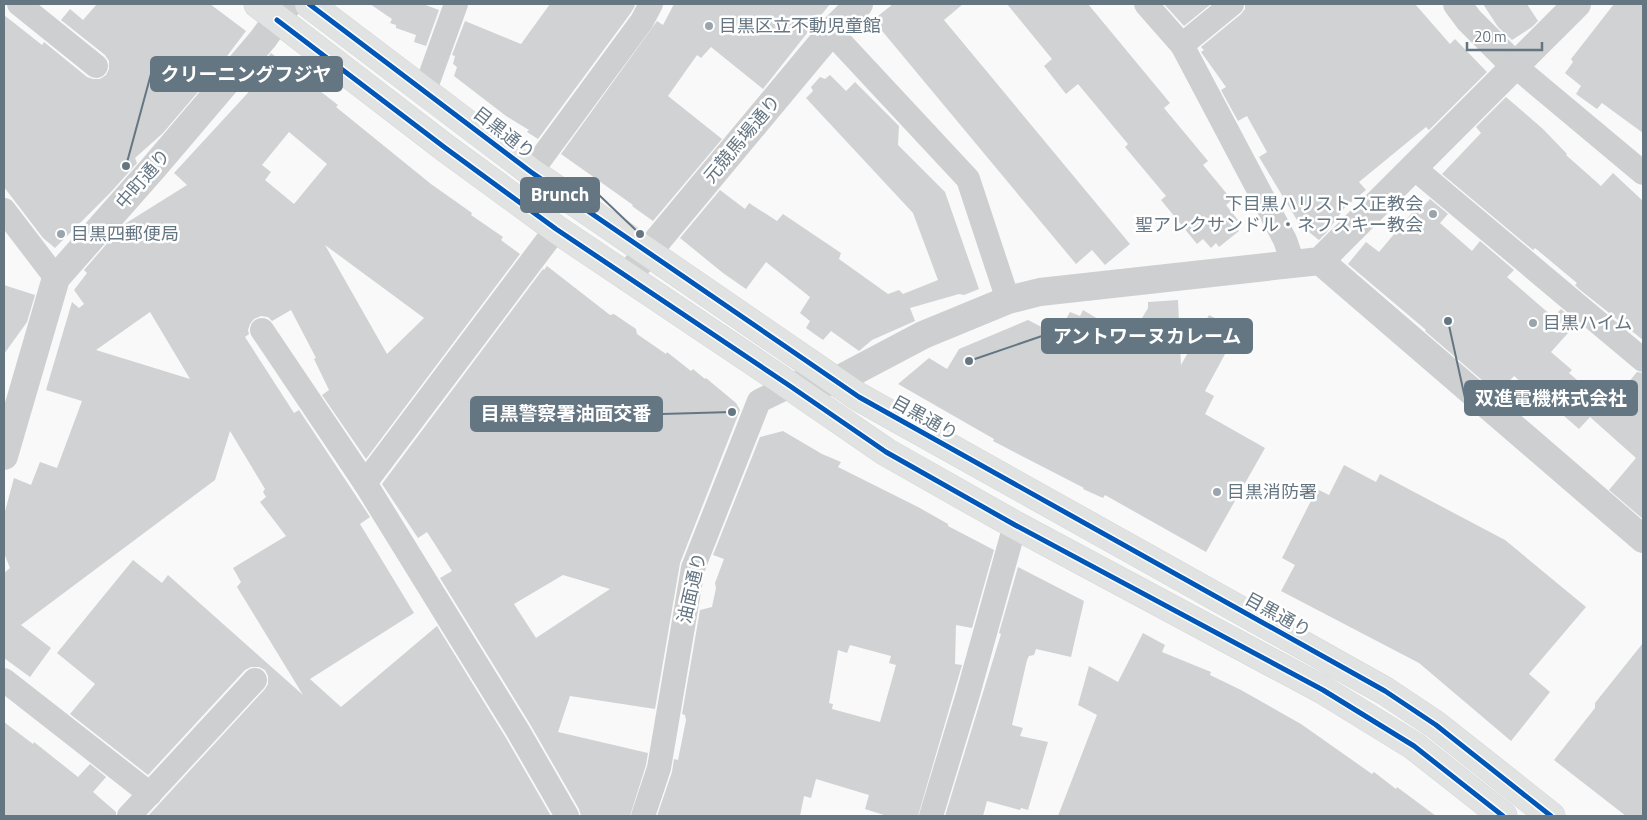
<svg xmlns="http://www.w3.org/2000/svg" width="1647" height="820" viewBox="0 0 1647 820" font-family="'Titillium Web','Noto Sans JP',sans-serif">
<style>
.building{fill:#d0d2d3;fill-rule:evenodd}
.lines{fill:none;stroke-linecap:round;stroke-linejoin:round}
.primary-casing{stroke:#d5d6d7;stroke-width:29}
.minor{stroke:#cecfd0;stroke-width:24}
.tertiary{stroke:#cecfd0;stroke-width:28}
.primary{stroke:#e1e2e2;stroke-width:28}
.cycleway-casing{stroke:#fff;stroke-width:8}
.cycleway{stroke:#0057b8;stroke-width:5}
.poi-dot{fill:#99a4ac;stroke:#fff;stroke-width:2}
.labels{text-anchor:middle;stroke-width:5;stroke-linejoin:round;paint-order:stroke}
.poi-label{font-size:18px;fill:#657683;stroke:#fff;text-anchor:start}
.street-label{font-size:18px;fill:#657683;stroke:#fff}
.leader{fill:none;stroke:#657683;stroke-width:2}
.callout-dot{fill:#657683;stroke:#fff;stroke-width:2}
.callout{fill:#657683;stroke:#657683;stroke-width:2}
.callout-label{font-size:19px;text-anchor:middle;font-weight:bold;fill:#fff}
</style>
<rect width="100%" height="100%" fill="#f9f9f9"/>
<!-- building -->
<g class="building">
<path d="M97 4H210L246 31 215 72 163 133 135 158 137 163 110 193 55 248 43 238 4 187V15L42 45 44 42 87 77 93 79H100L106 75 109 69V61L105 55 61 20 70 9 83 20Z"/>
<path d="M370 4H423L439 10 426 46 414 42 416 35 396 28V25L390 23 392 19Z"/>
<path d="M550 4H632L635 6 630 14 538 139 527 132 529 130 506 116 454 76 457 67 453 64 455 56 452 55 465 21 521 44Z"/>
<path d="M674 4H830L763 89 711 47 701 58 697 55 668 96 722 139 653 221 632 206 633 205 561 154 657 21 663 25Z"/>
<path d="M893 4H963L944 20 1130 244 1105 265 1092 250 1076 264 873 20Z"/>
<path d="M1007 4H1088L1170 103 1164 108 1208 161 1203 165 1232 200 1226 205 1238 220 1233 223 1239 231 1219 247 1216 243 1211 248 1203 239 1197 244 1161 200 1166 196 1125 147 1128 144 1078 84 1066 94 1044 66 1052 59Z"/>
<path d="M1164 4H1211L1184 26Z"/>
<path d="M1245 4H1415L1450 44 1455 39 1487 72 1429 130 1426 127 1359 182 1366 190 1345 207 1327 232 1319 240 1300 225 1259 157 1267 152 1247 116 1238 121 1221 90 1226 87 1201 52 1204 50 1201 47 1241 14 1245 9Z"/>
<path d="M1483 4H1527L1538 21 1532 27 1512 40 1498 27Z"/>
<path d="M1614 4H1643V133L1602 103 1597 109 1576 94 1581 86 1565 73 1573 62 1571 59Z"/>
<path d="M271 53 338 105 336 107 431 184 472 213 471 215 503 237 501 240 520 254 366 459 322 395 329 390 314 359 316 358 291 310 272 321 268 317 261 316 254 319 250 324 248 330 249 334 245 337 294 413 299 410 370 517 360 524 414 613 310 679 341 707 437 626 506 738 551 816H148L265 689 268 684V676L265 670 259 667H251L245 670 148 775 70 714 95 684 57 653 133 560 162 583 168 575 303 695 237 587 241 582 233 568 286 536 260 502 266 497 263 492 265 489 230 431 215 480 21 625 51 648 30 677 4 658V573L10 568 4 553V515L14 478 31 485 40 462 57 468 82 401 46 390 72 302 79 308 84 304 74 290 87 273 84 270 123 225 187 185 174 173 267 72 261 66ZM289 132 327 164 294 204 265 180 271 172 262 165ZM325 245 424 318 387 354ZM150 312 190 379 96 350Z"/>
<path d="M830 75 846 91 855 82 899 126 898 145 945 192 979 289 964 295 959 294 910 308 915 321 872 340 859 351 831 331 823 340 806 328 810 321 800 313 810 297 766 262 746 289 723 273 680 238 720 190 745 209 749 203 777 221 783 214 841 253 839 259 888 294 899 290 903 294 938 280 913 213 806 98 813 91 811 87 820 77 825 79Z"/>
<path d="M1506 97 1543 129 1567 154 1566 155 1601 186 1613 173 1643 201V340L1579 289 1575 285 1577 283 1535 248 1533 250 1442 174 1481 133 1476 127Z"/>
<path d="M1430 199 1448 214 1440 223 1472 251 1480 241 1514 270 1507 277 1553 317 1561 309 1577 323 1551 352 1572 370 1569 373 1608 407 1637 372 1643 373V519L1609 490 1636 458 1590 417 1579 429 1556 409 1554 411 1514 376 1498 394 1425 331 1426 330 1348 264 1366 242 1379 252 1417 207 1420 210Z"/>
<path d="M547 266 610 315 614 314 636 329 637 334 666 354 667 352 691 371 693 369 705 379 706 378 736 403 740 410 680 563 655 709 570 696 558 732 648 753 646 765 630 816H581L579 809 530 724 440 578 452 571 427 532 418 538 382 484 543 269 544 270ZM563 575 610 589 536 638 514 604Z"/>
<path d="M4 285 35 295 27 322 4 354Z"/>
<path d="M1178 300 1181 365 1209 315 1238 330 1205 391 1214 396 1205 414 1265 448 1206 552 1105 495 1103 498 1083 489 1084 488 993 441 994 439 898 384 929 358 947 369 959 349 1028 320 1057 335 1070 312 1080 316 1083 310 1108 325 1112 322 1132 335 1148 308V302Z"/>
<path d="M783 431 822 454 841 462 838 467 918 507 948 524V526L994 550 972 628 956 625 955 664 962 665 918 816H887L865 809 869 795 816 779 811 798 804 796 800 816H657L672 772 674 759 678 760 686 720 685 715 682 714 700 610 712 607 716 588 715 583 724 559 713 555 760 437ZM850 645 891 656 889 663 896 665 880 722 832 709 833 704 829 703 838 650 847 653Z"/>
<path d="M1344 465 1376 482 1380 474 1505 540 1586 607 1529 674 1550 692 1511 741 1419 663 1281 591 1295 565 1282 558 1317 489 1329 495Z"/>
<path d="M1018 567 1084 601 1071 657 1036 649 1034 655 1029 656 1027 660 1012 725 1023 728 1020 736 1048 742 1028 810 1021 808 1020 810 987 801 983 816H945L1001 634 999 633Z"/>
<path d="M1143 633 1165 645 1162 652 1211 672 1210 675 1241 690 1301 724 1372 774 1374 772 1396 789 1397 787 1436 816H1058L1097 715 1078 705 1089 666 1118 682Z"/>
<path d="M1643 643V816H1626L1554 760 1595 708V703Z"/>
<path d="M4 722 33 744 34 742 78 777 90 764 106 777 93 792 116 812V816H4Z"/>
</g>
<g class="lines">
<defs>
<g id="primary">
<path d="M258 4 444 147 556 229 790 386 886 452 1015 525 1323 690 1414 746 1503 816"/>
<path d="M309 4 531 172 859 397 1385 691 1436 725 1551 816"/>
</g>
</defs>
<!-- primary casing -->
<use href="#primary" class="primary-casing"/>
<!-- minor -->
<g class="minor">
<path d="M19 4 96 66"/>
<path d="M1146 4 1182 45 1285 240 1293 263"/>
<path d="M831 32 968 179 1008 300"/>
<path d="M1182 45 1232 4"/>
<path d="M1515 66 1643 173"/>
<path d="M425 90 456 4"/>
<path d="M1414 168 1643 360"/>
<path d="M531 172 642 21 651 4"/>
<path d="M4 210 56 278"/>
<path d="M262 330 365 483 518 731 567 816"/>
<path d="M365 483 556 229"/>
<path d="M4 680 150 794"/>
<path d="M129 816 255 680"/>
<path d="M643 816 659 768 693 568 759 401 790 386"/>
<path d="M931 816 968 694 1015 525"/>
</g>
<!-- tertiary -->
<g class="tertiary">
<path d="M1457 4 1469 20 1515 66"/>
<path d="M1320 261 1643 539"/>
<path d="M627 277 831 32 859 4"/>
<path d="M790 386 836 381 923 335 1008 300 1040 292 1320 261 1577 4"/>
<path d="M4 456 56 278 154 167 263 39 288 4"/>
</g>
<!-- primary -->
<use href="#primary" class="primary"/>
<defs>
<g id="cycleway">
<path d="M309 4 531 172 859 397 1385 691 1436 725 1551 816"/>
<path d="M277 20 444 147 556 229 790 386 886 452 1015 525 1323 690 1414 746 1503 816"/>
</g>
</defs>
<!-- cycleway casing -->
<use href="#cycleway" class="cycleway-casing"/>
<!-- cycleway -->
<use href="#cycleway" class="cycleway"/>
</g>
<!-- markers -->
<g class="poi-dot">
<circle cx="709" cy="26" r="5"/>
<circle cx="1433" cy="214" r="5"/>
<circle cx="61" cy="234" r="5"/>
<circle cx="1533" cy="323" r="5"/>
<circle cx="1217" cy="492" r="5"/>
</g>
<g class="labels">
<!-- poi labels -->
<g class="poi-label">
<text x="719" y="32">目黒区立不動児童館</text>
<text x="1423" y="210" text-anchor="end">下目黒ハリストス正教会<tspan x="1423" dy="21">聖アレクサンドル・ネフスキー教会</tspan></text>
<text x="71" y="240">目黒四郵便局</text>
<text x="1543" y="329">目黒ハイム</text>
<text x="1227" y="498">目黒消防署</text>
</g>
<!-- street labels -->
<g class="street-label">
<text transform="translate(504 133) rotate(38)" y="6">目黒通り</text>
<text transform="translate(742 139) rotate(-50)" y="6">元競馬場通り</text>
<text transform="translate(143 179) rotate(-49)" y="6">中町通り</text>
<text transform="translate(925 418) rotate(29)" y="6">目黒通り</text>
<text transform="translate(692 588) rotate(-77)" y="6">油面通り</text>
<text transform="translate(1278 615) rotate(29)" y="6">目黒通り</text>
</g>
</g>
<!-- callouts -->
<path class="leader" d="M126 166L151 74M640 234L599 195M969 361L1042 336M1448 321L1465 398M732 412L662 414"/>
<g class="callout-dot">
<circle cx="126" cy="166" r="5"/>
<circle cx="640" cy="234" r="5"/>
<circle cx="969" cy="361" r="5"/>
<circle cx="1448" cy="321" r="5"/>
<circle cx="732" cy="412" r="5"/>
</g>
<g class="callout">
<rect x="151" y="57" width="191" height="34" rx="5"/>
<rect x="521" y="178" width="78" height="34" rx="5"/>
<rect x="1042" y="319" width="210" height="34" rx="5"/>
<rect x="1465" y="381" width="172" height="34" rx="5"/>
<rect x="471" y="397" width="191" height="34" rx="5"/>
</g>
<g class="callout-label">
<text x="246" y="81">クリーニングフジヤ</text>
<text x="560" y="201">Brunch</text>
<text x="1147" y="343">アントワーヌカレーム</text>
<text x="1551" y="405">双進電機株式会社</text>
<text x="566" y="420">目黒警察署油面交番</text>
</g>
<!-- border -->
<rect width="1647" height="820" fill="none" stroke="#657683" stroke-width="10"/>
<!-- scale -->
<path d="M1467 42v8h75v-8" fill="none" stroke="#657683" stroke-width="2.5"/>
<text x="1474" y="42" font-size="15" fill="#657683" stroke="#ffffff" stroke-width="4" paint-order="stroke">20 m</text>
</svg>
